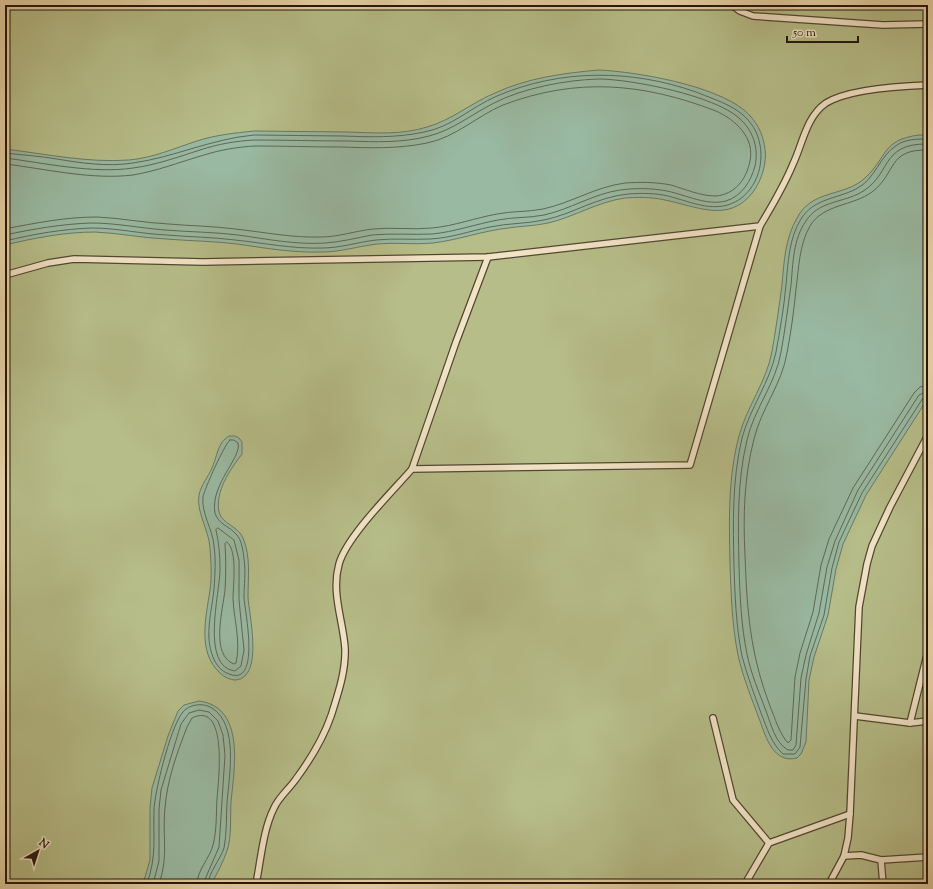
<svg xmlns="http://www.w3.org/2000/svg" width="933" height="889" viewBox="0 0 933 889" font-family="'Sorts Mill Goudy',serif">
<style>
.green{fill:#b6bd88;stroke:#6c6a48}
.water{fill:#99b9a2;stroke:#697865}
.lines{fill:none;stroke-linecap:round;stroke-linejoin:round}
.shore{stroke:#5d6856;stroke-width:1}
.lane-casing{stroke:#534631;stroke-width:8}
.lane{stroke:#f1e3c6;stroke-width:5.5}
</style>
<rect width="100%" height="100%" fill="#e9d4a8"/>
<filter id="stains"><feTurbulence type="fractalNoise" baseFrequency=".005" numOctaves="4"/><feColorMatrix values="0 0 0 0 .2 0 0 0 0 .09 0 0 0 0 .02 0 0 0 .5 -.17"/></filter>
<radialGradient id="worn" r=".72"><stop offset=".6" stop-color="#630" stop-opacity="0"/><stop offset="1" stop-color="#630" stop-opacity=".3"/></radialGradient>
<!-- green -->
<rect class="green" x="5" y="5" width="923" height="879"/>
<!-- water -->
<g class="water">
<path d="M599 70C638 72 713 85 744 110 756 120 763 133 765 149 767 162 762 180 753 192 729 224 696 206 665 200 651 197 638 197 625 198 597 202 574 217 548 223 534 226 521 226 508 228 482 231 458 240 433 243 415 245 396 242 377 244 359 246 341 252 322 252 293 253 265 248 237 244 213 241 190 241 166 239 142 238 119 233 95 232 65 232 34 238 5 245V149C46 154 88 163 129 160 153 158 175 148 197 141 215 135 235 133 254 131 285 131 317 132 348 132 374 133 402 135 427 127 452 120 471 103 495 93 527 78 564 73 599 70Z"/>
<path d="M919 135H928V398L866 495 843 544 836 569 828 615 814 657 809 680 806 742 801 754 797 758C774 764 766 738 760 721 752 699 743 678 738 655 732 625 731 594 730 564 729 521 728 477 739 436 747 406 767 381 772 351 776 329 779 307 782 285 784 262 785 239 797 218 812 189 845 197 865 178 888 157 881 140 919 135Z"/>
<path d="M229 436H235L239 438 242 442V454C230 470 215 491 219 512 222 524 238 526 243 538 251 557 248 577 248 597 249 615 264 677 236 680 230 680 224 677 220 673 197 652 206 617 210 590 212 576 211 562 210 548 209 530 196 512 199 495 201 485 208 477 212 468 216 459 217 450 222 442 224 440 226 438 229 436Z"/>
<path d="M199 701C246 707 234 770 231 802 230 818 232 836 227 851 223 862 217 874 211 884H143L150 860V808L152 788 168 736 178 711 184 705Z"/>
</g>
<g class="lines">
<!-- shore -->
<g class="shore">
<path d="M928 139C917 139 906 139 897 145 879 156 876 179 856 189 837 199 814 198 801 219 789 238 788 263 786 285 784 307 780 330 776 352 770 382 750 408 742 438 732 480 733 524 734 567 735 596 736 626 742 656 747 675 754 694 761 713 767 728 771 743 783 754H795L800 747 806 679 810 656 824 615 832 568 839 542 862 493 923 398 928 396"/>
<path d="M928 144C878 143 893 177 858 194 839 203 818 202 806 221 793 239 793 264 791 285 788 307 785 330 781 352 776 383 754 409 747 440 737 482 738 524 739 566 740 596 741 625 747 654 751 674 759 692 766 711 771 724 775 743 788 750H793L796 745 801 678 806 655 819 613 827 567 835 541 858 490 919 395 928 391"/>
<path d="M928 150C887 149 897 173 872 192 853 206 823 204 810 226 799 245 799 268 796 289 794 310 791 332 787 353 782 384 761 409 754 439 744 477 743 517 745 555 747 611 750 653 770 706 775 718 779 733 788 743L791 740 795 677 800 653 813 612 821 565 829 539 853 488 914 393 920 387 928 385"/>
<path d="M5 153C22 155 39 156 57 159 81 163 107 167 133 163 175 157 211 139 254 135 284 135 313 136 343 136 370 137 397 138 424 132 452 127 471 107 497 96 560 69 631 69 696 92 718 101 745 108 756 132 766 154 761 184 740 199 717 215 692 202 668 196 655 193 642 193 628 194 597 197 573 214 544 220 526 224 508 223 490 227 470 231 451 238 430 239 412 240 394 238 376 240 358 242 341 248 322 248 293 249 264 243 235 240 212 237 189 237 167 235 142 234 117 228 92 228 63 229 34 234 5 241"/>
<path d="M5 158C44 163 94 174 133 168 156 165 178 157 200 150 218 144 236 141 254 140 286 140 317 141 348 141 375 142 403 143 429 136 453 130 472 114 494 103 523 88 566 80 598 79 632 79 715 96 739 118 753 130 759 148 755 166 751 181 742 196 726 201 707 206 686 195 667 191 651 188 636 188 620 190 593 194 571 209 544 215 529 218 513 217 498 220 476 224 454 232 432 234 412 235 392 233 372 235 356 238 341 242 325 243 296 245 267 239 238 235 214 232 189 232 165 230 140 228 116 223 91 223 62 224 33 229 5 235"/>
<path d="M5 164C47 169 91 180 133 175 157 171 180 162 204 155 220 150 237 147 255 146 283 146 312 147 341 147 369 148 398 149 427 143 456 137 477 116 503 105 577 77 643 83 716 111 736 120 755 138 750 161 746 180 735 194 716 196 700 196 685 189 671 185 655 182 640 182 625 183 595 187 571 203 543 209 528 212 512 211 497 214 475 218 454 226 432 228 413 230 393 227 373 229 355 231 338 237 321 237 292 238 264 232 235 229 213 226 191 226 169 224 145 223 121 218 97 217 66 217 35 223 5 229"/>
<path d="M230 440H234L238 443C242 458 210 484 215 513 218 524 229 526 236 534 242 540 243 551 244 559 246 572 244 585 244 598 245 612 261 687 229 674 221 671 216 665 213 657 204 635 212 611 214 589 215 575 216 560 214 546 213 530 201 513 203 497 204 490 225 443 230 440Z"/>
<path d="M218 528 234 540 239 560V600L244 650 241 666 235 671C200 667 220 592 220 570 220 556 219 543 216 530Z"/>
<path d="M227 542C238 551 233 585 233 599 234 620 241 642 236 663L234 664C210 655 223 609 225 590 226 575 226 559 225 544Z"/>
<path d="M147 884C157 854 153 839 154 809 155 791 172 718 186 709 193 704 204 703 212 708 239 725 229 776 227 803 226 818 227 833 224 848 220 860 209 872 208 884"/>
<path d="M153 884 159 861V809L161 790 181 724 189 713 199 710 209 712 218 721 223 735 225 755 219 847 203 884"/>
<path d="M159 884C169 855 162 836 165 808 167 780 177 753 187 727L192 718C229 700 218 784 217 799 216 814 217 830 213 845 210 858 197 870 197 884"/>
</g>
<defs>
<g id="lane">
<path d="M732 5 740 11 753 16 883 25 928 24"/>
<path d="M488 257 456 342 412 469 690 465 760 226"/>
<path d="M5 275 48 263 74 259 203 262 488 257 760 226C772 206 784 186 793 164 803 143 806 117 826 103 849 89 901 86 928 85"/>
<path d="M855 716 910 723 928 721"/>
<path d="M713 718 733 800 769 843"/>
<path d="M910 723 928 651"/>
<path d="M881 860 928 857"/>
<path d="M256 884C261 859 263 830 274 808 279 797 289 789 296 779 310 760 323 739 331 716 338 694 346 671 345 648 343 620 331 593 339 564 347 536 392 492 412 469"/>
<path d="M745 884 769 843 850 814"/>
<path d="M829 884 844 856"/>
<path d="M883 884 881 860 861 855 844 856 848 838 850 814 859 607 867 564 872 546 890 507 928 435"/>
</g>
</defs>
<!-- lane casing -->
<use href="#lane" class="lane-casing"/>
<!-- lane -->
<use href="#lane" class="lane"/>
</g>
<!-- margin -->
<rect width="933" height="889" fill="none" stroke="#e9d4a8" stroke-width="20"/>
<rect x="6" y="6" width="921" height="877" fill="none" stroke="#211709" stroke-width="2"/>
<rect x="10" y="10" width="913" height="869" fill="none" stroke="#211709"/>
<!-- north arrow -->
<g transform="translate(38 851) rotate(39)" stroke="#f1e3c6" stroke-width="3" paint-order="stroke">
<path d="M0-3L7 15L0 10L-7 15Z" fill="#211709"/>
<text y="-6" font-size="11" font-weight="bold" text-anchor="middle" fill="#211709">N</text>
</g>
<!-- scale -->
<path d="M787 36v6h71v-6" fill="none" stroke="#211709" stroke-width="2"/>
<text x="793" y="36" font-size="12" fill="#211709" stroke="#f1e3c6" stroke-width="3" paint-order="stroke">50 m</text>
<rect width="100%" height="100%" filter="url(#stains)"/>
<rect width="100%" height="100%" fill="url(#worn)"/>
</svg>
